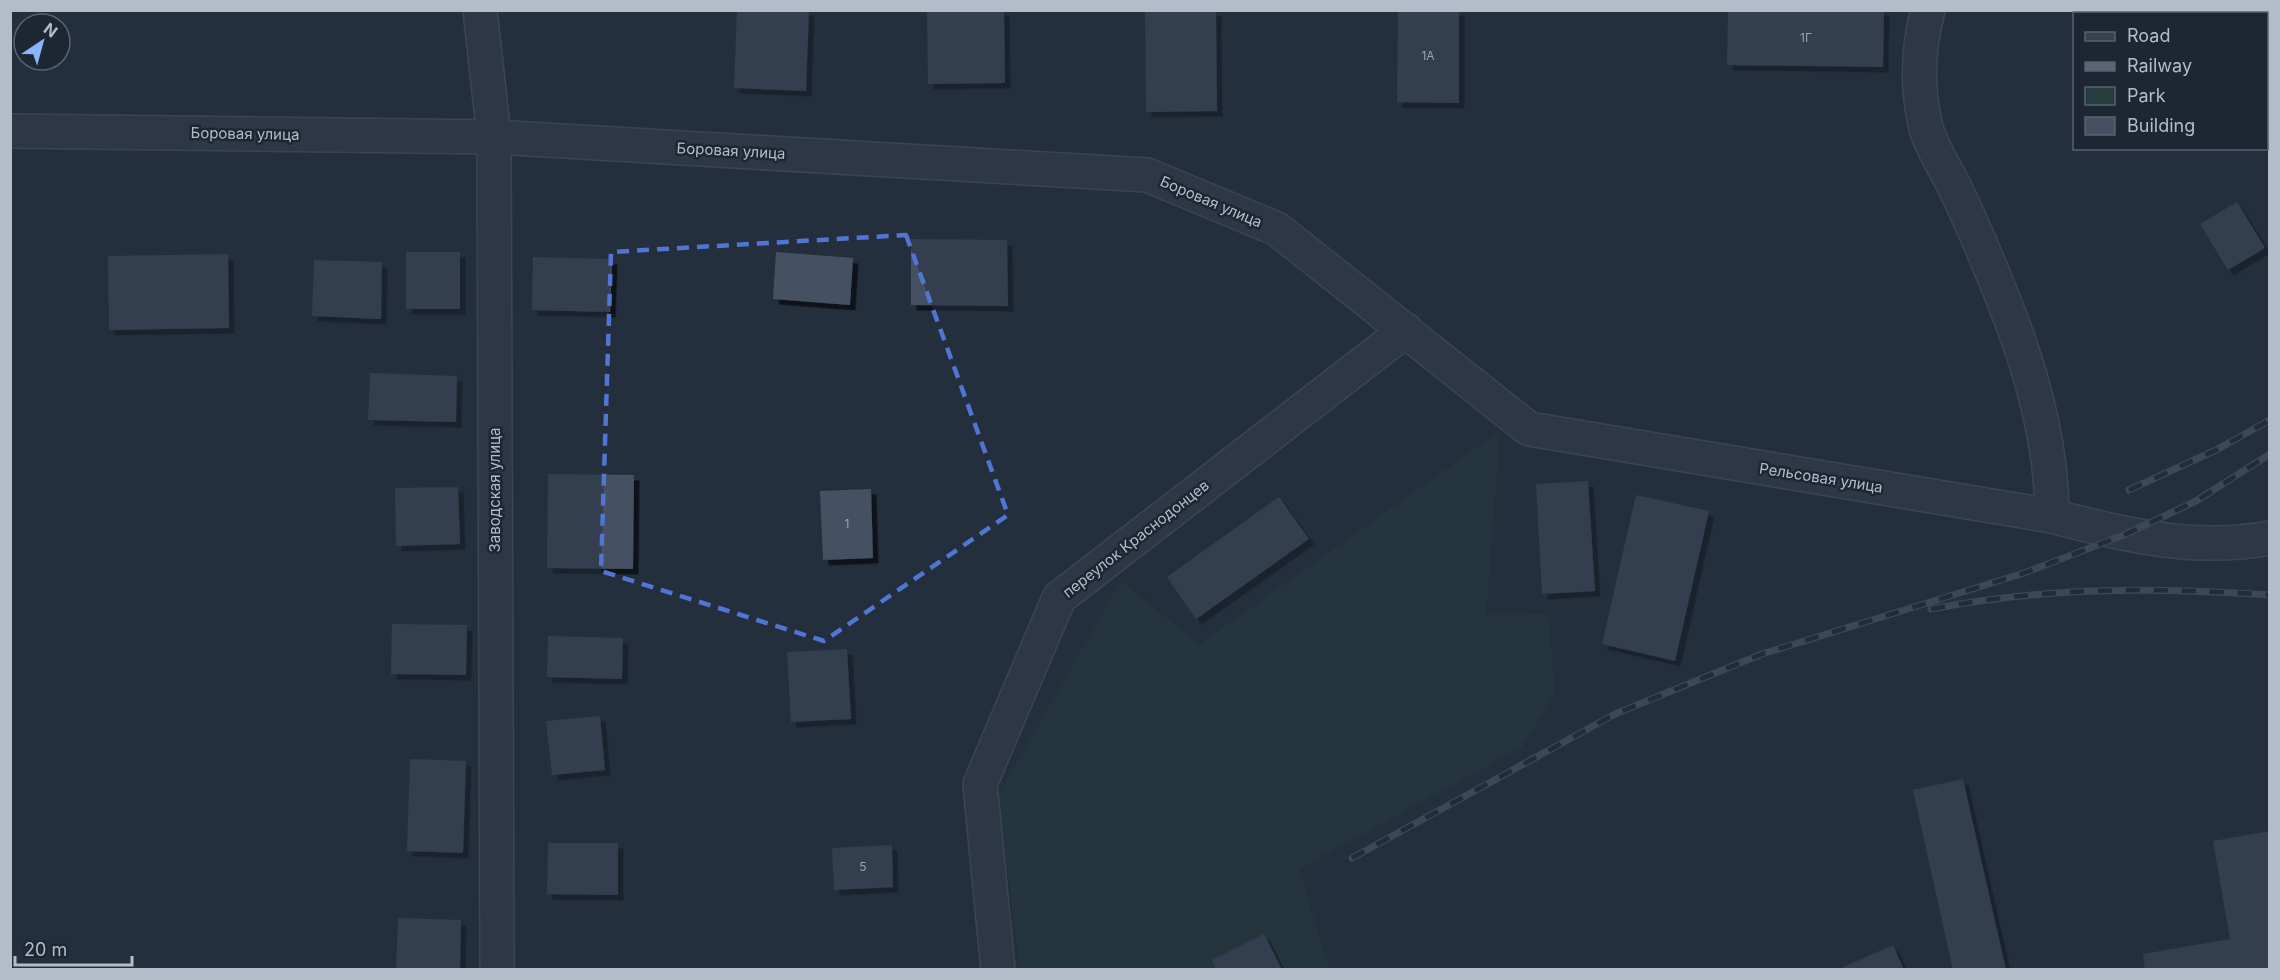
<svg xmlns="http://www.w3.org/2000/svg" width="2280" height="980" viewBox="0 0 2280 980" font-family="Inter,sans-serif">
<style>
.green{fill:#263c3f}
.building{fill:#455162;filter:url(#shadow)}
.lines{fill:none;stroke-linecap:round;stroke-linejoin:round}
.minor-casing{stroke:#565f6c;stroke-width:36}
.minor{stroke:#38414e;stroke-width:33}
.rail-casing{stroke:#5a6575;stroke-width:7}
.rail{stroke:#1d2633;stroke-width:4.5;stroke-dasharray:14;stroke-linecap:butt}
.marked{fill:none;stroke:#5274d3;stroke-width:4.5;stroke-dasharray:12 8;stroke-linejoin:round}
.labels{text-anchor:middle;stroke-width:5;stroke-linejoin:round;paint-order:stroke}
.number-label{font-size:12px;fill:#98a1af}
.street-label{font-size:15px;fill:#b4bcc9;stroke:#1d2633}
</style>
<defs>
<filter id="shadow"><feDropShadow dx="5.5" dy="5.5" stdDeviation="0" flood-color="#0009"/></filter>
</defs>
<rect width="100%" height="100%" fill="#242f3e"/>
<!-- green -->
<path class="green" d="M1500 431 1486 615 1548 614 1555 693 1522 747 1299 869 1329 969H1020L998 796 1121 581 1199 645Z"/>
<!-- building -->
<g class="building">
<path d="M737 10H809L806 91 734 88Z"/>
<path d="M927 10H1004L1005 83 928 84Z"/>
<path d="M1145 10H1216L1217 111 1146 112Z"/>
<path d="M1398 10H1459V103L1397 102Z"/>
<path d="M1728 10H1884L1883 67 1727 65Z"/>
<path d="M2237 202 2265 248 2228 270 2200 224Z"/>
<path d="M911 239 1007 240 1008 306 911 305Z"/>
<rect x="406" y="252" width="54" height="57"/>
<path d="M776 252 853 258 850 305 773 299Z"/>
<path d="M228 254 229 328 109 330 108 256Z"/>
<path d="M533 257 612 259 610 312 532 310Z"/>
<path d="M314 260 382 262 381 319 312 316Z"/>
<path d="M370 373 457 376 456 422 368 420Z"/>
<path d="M548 474 634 475 633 569 547 568Z"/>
<path d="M1588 481 1595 591 1542 594 1536 484Z"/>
<path d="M458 487 460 544 396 546 395 488Z"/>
<path d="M871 489 873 558 823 560 820 491Z"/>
<path d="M1636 495 1709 511 1675 661 1602 644Z"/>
<path d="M1279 497 1309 539 1196 619 1167 577Z"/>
<path d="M392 624 467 625 466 675 391 674Z"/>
<path d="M548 636 623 638 622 679 547 677Z"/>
<path d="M847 649 851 719 791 722 787 652Z"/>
<path d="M600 716 605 770 552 775 546 721Z"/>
<path d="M410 759 466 761 463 853 407 851Z"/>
<path d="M1963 779 2006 970H1953L1913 790Z"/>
<path d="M2270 831V970H2145L2143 954 2230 939 2213 841Z"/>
<path d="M548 843H618V895L547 894Z"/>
<path d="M892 845 893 887 834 890 832 848Z"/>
<path d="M398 918 461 920 460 970H396Z"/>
<path d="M1264 934 1282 970H1216L1212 960Z"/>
<path d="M1893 945 1904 970H1837Z"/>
</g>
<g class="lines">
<defs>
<g id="minor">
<path d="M480 10 494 137 497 970"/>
<path d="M1928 10C1918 47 1917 87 1925 124 1930 145 1944 166 1954 186 1972 223 1988 261 2003 299 2031 368 2052 441 2052 516"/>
<path d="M10 131 494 137 1147 175 1277 229 1529 429 2052 516C2124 535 2195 552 2270 538"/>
<path d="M998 970 980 784 1059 598 1406 330"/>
</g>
</defs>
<!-- minor casing -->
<use href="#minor" class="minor-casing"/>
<!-- minor -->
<use href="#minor" class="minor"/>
<defs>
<g id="rail">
<path d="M2129 490 2216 450 2270 420"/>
<path d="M1931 609C2048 587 2152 587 2270 595"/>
<path d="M1352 858 1615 714 1762 654 2024 573 2124 535 2196 501 2270 454"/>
</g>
</defs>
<!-- rail casing -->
<use href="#rail" class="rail-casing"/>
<!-- rail -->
<use href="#rail" class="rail"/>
</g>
<!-- marked area -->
<path d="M0 0H2280V980H0ZM906 235 1008 515 824 641 601 571 611 252Z" fill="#242f3e" fill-opacity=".55" fill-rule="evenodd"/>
<path class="marked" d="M906 235 1008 515 824 641 601 571 611 252Z"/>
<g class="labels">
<!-- number labels -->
<g class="number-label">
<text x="1806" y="42">1Г</text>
<text x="1428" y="60">1А</text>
<text x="847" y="528">1</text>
<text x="863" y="871">5</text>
</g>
<!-- street labels -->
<g class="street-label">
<text transform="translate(245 134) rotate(1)" y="5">Боровая улица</text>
<text transform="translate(731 151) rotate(3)" y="5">Боровая улица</text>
<text transform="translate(1211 202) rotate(23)" y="5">Боровая улица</text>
<text transform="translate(1821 478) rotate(9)" y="5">Рельсовая улица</text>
<text transform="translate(495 490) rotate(-90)" y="5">Заводская улица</text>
<text transform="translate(1136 539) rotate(-38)" y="5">переулок Краснодонцев</text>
</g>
</g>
<!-- border -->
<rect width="2280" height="980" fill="none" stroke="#b4bcc9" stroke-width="24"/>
<!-- legend -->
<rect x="2073" y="12" width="195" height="138" fill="#1d2633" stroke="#59626f" stroke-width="1.5"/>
<rect x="2085" y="32" width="30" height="9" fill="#38414e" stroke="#59626f" stroke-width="1.5"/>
<text x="2127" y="42" font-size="18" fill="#b4bcc9">Road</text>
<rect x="2085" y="62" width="30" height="9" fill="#5a6575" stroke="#59626f" stroke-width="1.5"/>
<text x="2127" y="72" font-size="18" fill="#b4bcc9">Railway</text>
<rect x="2085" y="87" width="30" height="18" fill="#263c3f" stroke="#59626f" stroke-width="1.5"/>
<text x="2127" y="102" font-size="18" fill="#b4bcc9">Park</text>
<rect x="2085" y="117" width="30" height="18" fill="#455162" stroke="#59626f" stroke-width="1.5"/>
<text x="2127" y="132" font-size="18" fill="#b4bcc9">Building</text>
<!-- north arrow -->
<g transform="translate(42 42) rotate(36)"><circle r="28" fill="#1d2633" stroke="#59626f" stroke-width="1.5"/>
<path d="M0-4.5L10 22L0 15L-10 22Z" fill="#8ab4f8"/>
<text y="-9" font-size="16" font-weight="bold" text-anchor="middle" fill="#b4bcc9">N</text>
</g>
<!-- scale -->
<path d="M15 956v9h117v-9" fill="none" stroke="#b4bcc9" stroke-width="3"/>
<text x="24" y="956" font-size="18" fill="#b4bcc9" stroke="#1d2633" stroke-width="4.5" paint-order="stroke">20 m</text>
</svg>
